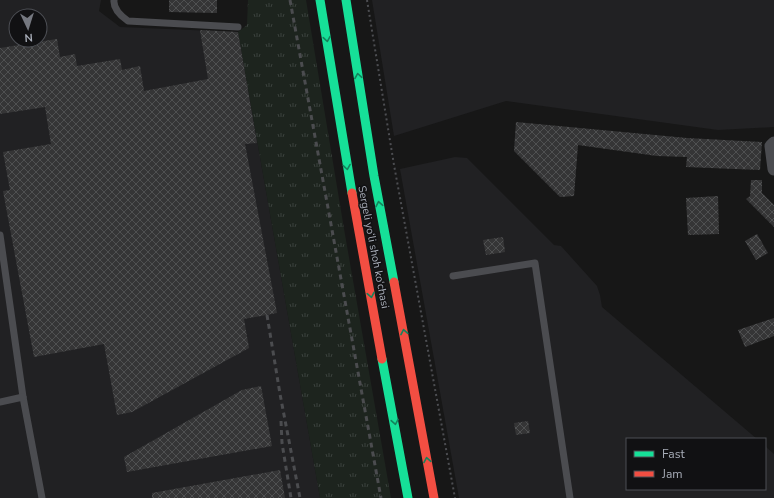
<svg xmlns="http://www.w3.org/2000/svg" width="774" height="498" viewBox="0 0 774 498" font-family="'Nunito Sans',sans-serif">
<style>
.built{fill:#212123;fill-rule:evenodd}
.grass{fill:url(#grass-tufts)}
.building{fill:url(#building-cross-hatch)}
.lines{fill:none;stroke-linecap:round;stroke-linejoin:round}
.path{stroke:#4d4e52;stroke-width:2;stroke-dasharray:2 3;stroke-linecap:butt}
.lane{stroke:#4b4c50;stroke-width:7}
.street{stroke:#4b4c50;stroke-width:13}
.fast{stroke:#16e098;stroke-width:9}
.jam{stroke:#f24e42;stroke-width:9}
.rail{stroke:#4b4c4f;stroke-width:3;stroke-dasharray:5 4;stroke-linecap:butt}
.oneway{stroke:#14835c}
.labels{text-anchor:middle;stroke-width:3;stroke-linejoin:round;paint-order:stroke}
.street-label{font-size:11px;fill:#a8adb8;stroke:#111113}
</style>
<defs>
<pattern id="grass-tufts" width="24" height="20" patternUnits="userSpaceOnUse"><rect width="24" height="20" fill="#1d241e"/><path d="M3 7l-1-3M5 7V3M7 7l1-3M15 17l-1-3M17 17v-4M19 17l1-3" fill="none" stroke="#3b413d"/></pattern>
<pattern id="building-cross-hatch" width="8" height="8" patternUnits="userSpaceOnUse"><rect width="8" height="8" fill="#353536"/><path d="M0 0l8 8M0 8l8-8" fill="none" stroke="#4f5051"/></pattern>
</defs>
<rect width="100%" height="100%" fill="#171717"/>
<!-- built -->
<g class="built">
<path d="M0 0H101L99 11 120 27 238 32 320 498H0ZM16 16H40V40H16Z"/>
<path d="M372 0H774V127L718 130 506 101 394 136Z"/>
<path d="M455 157 467 158 554 245 561 246 597 286 600 295 602 307 757 439H627V489H765V446L774 454V498H459L400 169Z"/>
</g>
<!-- grass -->
<path class="grass" d="M248 0H306L344 229 391 498H320L238 32 247 25Z"/>
<!-- building -->
<g class="building">
<path d="M169 0H217V13L169 12Z"/>
<path d="M200 30 238 32 257 143 245 144 277 313 244 319 249 348 132 412 117 415 104 344 34 357 3 191 10 190 3 152 51 144 45 107 0 114V48L57 39 60 57 75 54 77 66 120 59 122 70 140 66 144 91 208 79Z"/>
<path d="M516 122 687 138 762 142 760 170 686 167 687 157 657 156 578 145 574 196 560 197 514 151Z"/>
<path d="M751 180H762V193L774 205V227L746 199 750 196Z"/>
<path d="M718 196 719 234 688 235 686 198Z"/>
<path d="M757 234 768 253 756 260 745 241Z"/>
<path d="M503 237 505 252 486 255 483 240Z"/>
<path d="M774 318V336L745 347 738 330Z"/>
<path d="M261 386 272 446 127 472 124 457 242 390Z"/>
<path d="M528 421 530 433 516 435 514 423Z"/>
<path d="M280 470 285 498H152V493Z"/>
</g>
<g class="lines">
<!-- path -->
<path class="path" d="M367 0 394 165 455 498"/>
<!-- lane -->
<g class="lane">
<path d="M114 0C113 9 121 16 128 21L238 27"/>
<path d="M0 235 23 397 42 498"/>
<path d="M453 276 535 263 570 498"/>
<path d="M0 402 23 397"/>
</g>
<!-- street -->
<path class="street" d="M774 143 771 146 774 169"/>
<!-- fast -->
<g class="fast">
<path d="M320 0 352 193"/>
<path d="M346 0 374 176 394 282"/>
<path d="M382 359 408 498"/>
</g>
<!-- jam -->
<g class="jam">
<path d="M352 193 382 359"/>
<path d="M394 282 434 498"/>
</g>
<!-- rail -->
<g class="rail">
<path d="M290 0 381 498"/>
<path d="M267 315 280 394 300 498"/>
<path d="M281 421 282 443 291 498"/>
</g>
</g>
<!-- one-way arrows -->
<defs><path id="oneway-chevron" d="M-2-3.5L2.5 0L-2 3.5" fill="none" stroke-width="1.6" stroke-linecap="round" stroke-linejoin="round"/></defs>
<g class="oneway">
<use href="#oneway-chevron" transform="translate(327 39) rotate(81)"/>
<use href="#oneway-chevron" transform="translate(358 76) rotate(-99)"/>
<use href="#oneway-chevron" transform="translate(347 167) rotate(81)"/>
<use href="#oneway-chevron" transform="translate(379 204) rotate(-101)"/>
<use href="#oneway-chevron" transform="translate(371 295) rotate(79)"/>
<use href="#oneway-chevron" transform="translate(404 332) rotate(-101)"/>
<use href="#oneway-chevron" transform="translate(395 422) rotate(80)"/>
<use href="#oneway-chevron" transform="translate(427 460) rotate(-100)"/>
</g>
<g class="labels">
<!-- street labels -->
<g class="street-label">
<text transform="translate(374 247) rotate(79)" y="4">Sergeli yo‘li shoh ko‘chasi</text>
</g>
</g>
<!-- legend -->
<rect x="626" y="438" width="140" height="52" fill="#111113" stroke="#4d4f55"/>
<rect x="634" y="451" width="20" height="6" fill="#16e098" stroke="#4d4f55"/>
<text x="662" y="458" font-size="12" fill="#a8adb8">Fast</text>
<rect x="634" y="471" width="20" height="6" fill="#f24e42" stroke="#4d4f55"/>
<text x="662" y="478" font-size="12" fill="#a8adb8">Jam</text>
<!-- north arrow -->
<g transform="translate(28 28) rotate(176)"><circle r="19" fill="#111113" stroke="#4d4f55"/>
<path d="M0-3L7 15L0 10L-7 15Z" fill="#757880"/>
<text y="-6" font-size="11" font-weight="bold" text-anchor="middle" fill="#a8adb8">N</text>
</g>
</svg>
